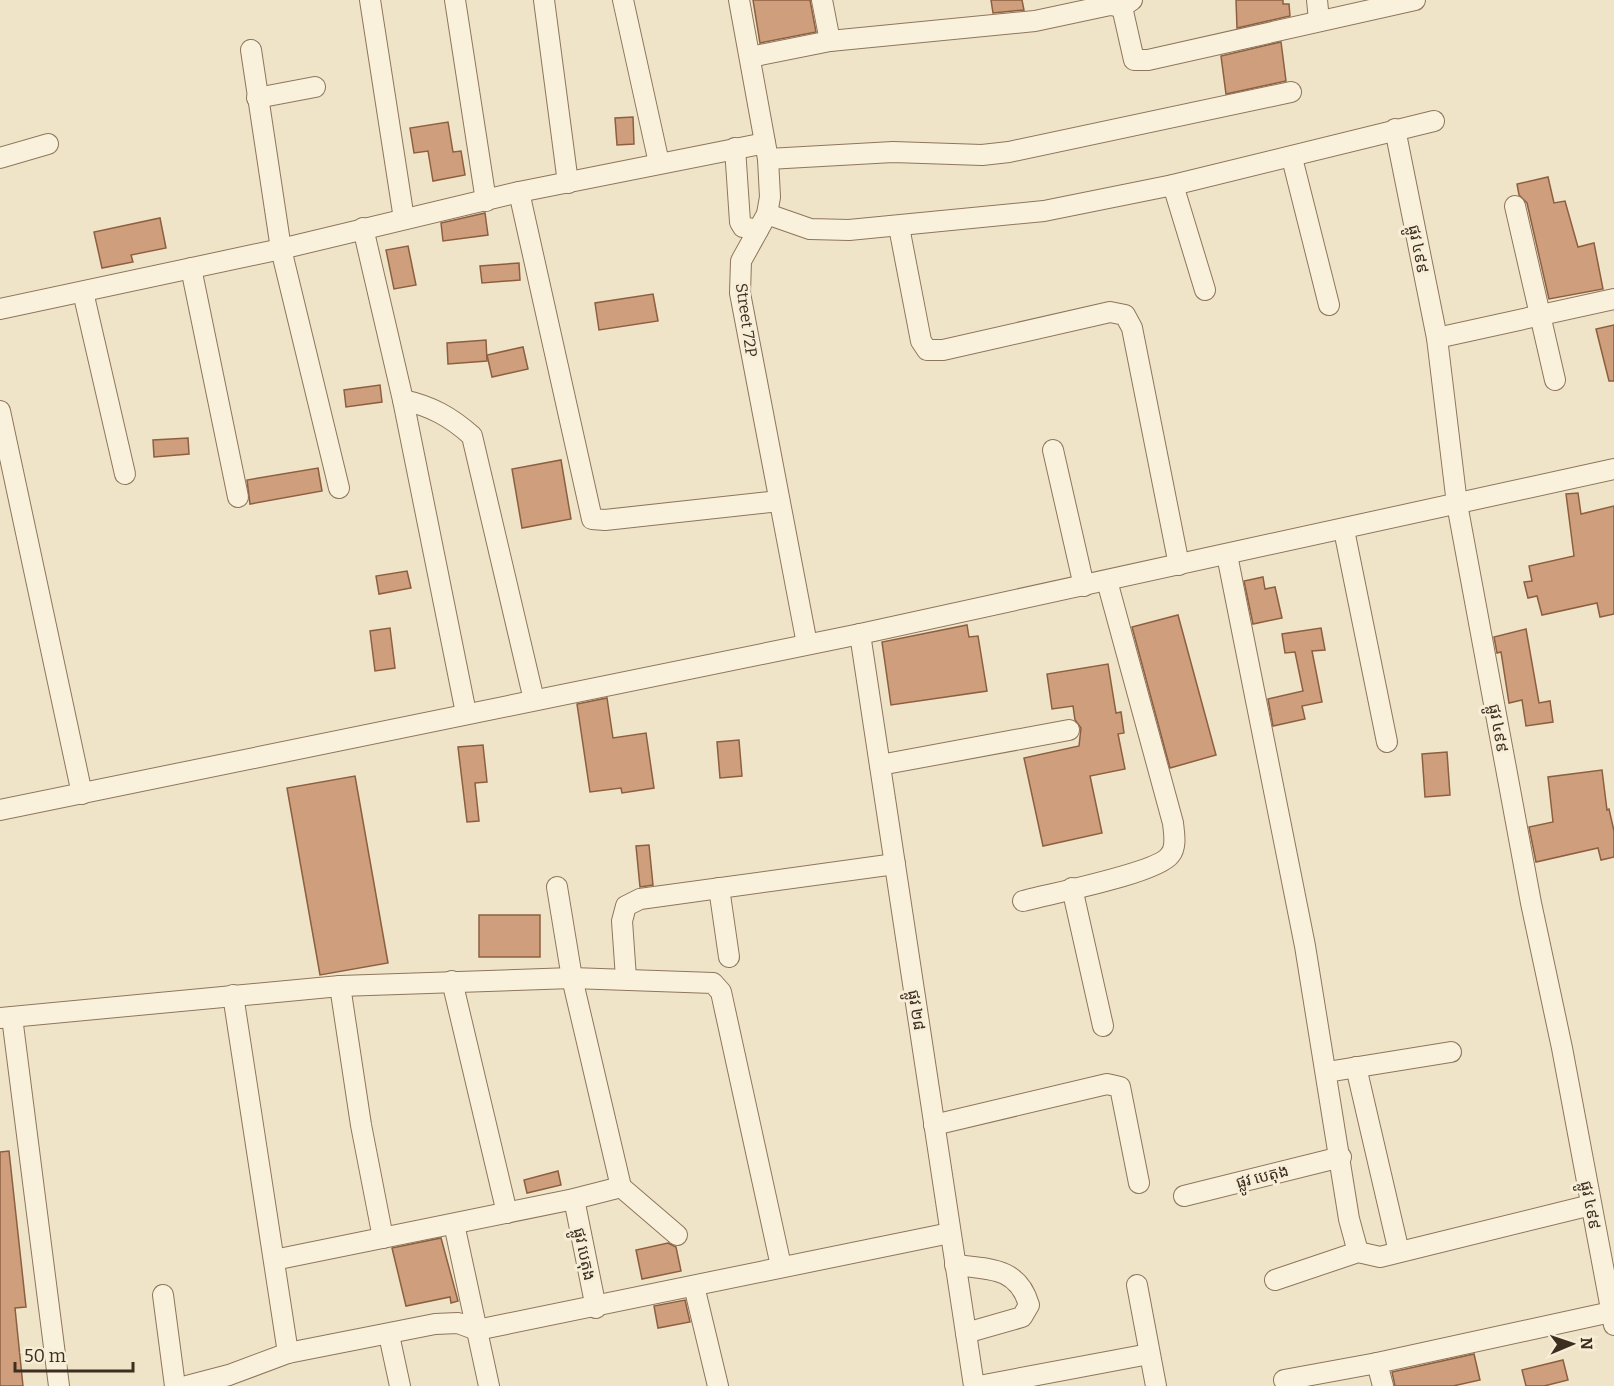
<svg xmlns="http://www.w3.org/2000/svg" width="1614" height="1386" viewBox="0 0 1614 1386" font-family="Bitter,'Noto Sans Khmer',serif">
<style>
.building{fill:#cf9f7d;stroke:#8d5f41;stroke-width:1.5}
.lines{fill:none;stroke-linecap:round;stroke-linejoin:round}
.minor-casing{stroke:#8d765c;stroke-width:22}
.minor{stroke:#faf1dc;stroke-width:20}
.labels{text-anchor:middle;stroke-width:6;stroke-linejoin:round;paint-order:stroke}
.street-label{font-size:16px;fill:#3d2e20;stroke:#f7eed8}
</style>
<rect width="100%" height="100%" fill="#f0e4c8"/>
<!-- building -->
<g class="building">
<path d="M753 0H810L816 32 760 43Z"/>
<path d="M991 0H1022L1024 10 993 13Z"/>
<path d="M1236 0H1283V4H1289L1290 16 1237 28Z"/>
<path d="M1281 42 1286 81 1226 94 1221 56Z"/>
<path d="M633 117 634 144 617 145 615 118Z"/>
<path d="M448 122 453 152 461 151 465 175 433 181 428 151 414 153 410 128Z"/>
<path d="M1548 177 1554 203 1565 201 1578 247 1594 243 1603 289 1549 299 1527 203 1519 195 1517 184Z"/>
<path d="M485 213 488 235 443 241 441 223Z"/>
<path d="M160 218 166 248 131 255 133 262 102 268 94 232Z"/>
<path d="M408 246 416 285 394 289 386 250Z"/>
<path d="M519 263 520 280 482 283 480 266Z"/>
<path d="M653 294 658 321 599 330 595 303Z"/>
<path d="M1614 325V381H1609L1596 329Z"/>
<path d="M486 340 487 361 448 364 447 343Z"/>
<path d="M523 347 528 369 492 377 487 355Z"/>
<path d="M380 385 382 402 346 407 344 390Z"/>
<path d="M188 438 189 454 154 457 153 440Z"/>
<path d="M561 460 571 519 522 528 512 469Z"/>
<path d="M318 468 322 491 250 504 247 480Z"/>
<path d="M1578 493 1581 514 1614 506V614L1600 617 1597 603 1542 615 1537 596 1528 598 1524 582 1532 581 1529 566 1574 556 1566 494Z"/>
<path d="M407 571 411 588 379 594 376 576Z"/>
<path d="M1263 577 1265 589 1275 587 1282 618 1253 624 1244 581Z"/>
<path d="M1178 615 1216 755 1170 768 1132 627Z"/>
<path d="M967 625 969 637 978 636 987 691 891 705 882 642Z"/>
<path d="M390 628 395 668 375 671 370 631Z"/>
<path d="M1321 628 1325 650 1312 651 1322 702 1302 706 1305 719 1273 726 1268 699 1303 691 1295 652 1285 653 1282 634Z"/>
<path d="M1526 629 1539 703 1550 701 1553 722 1526 726 1522 700 1509 703 1501 652 1497 653 1494 637Z"/>
<path d="M1108 664 1116 713 1121 712 1124 733 1118 734 1125 769 1090 776 1102 833 1043 846 1024 758 1079 746 1081 728 1075 720 1073 706 1052 709 1047 674Z"/>
<path d="M607 698 613 738 646 733 654 788 622 793 621 788 590 792 577 704Z"/>
<path d="M739 740 742 776 720 778 717 742Z"/>
<path d="M483 745 487 782 475 783 479 821 467 822 458 747Z"/>
<path d="M1447 752 1450 795 1425 797 1422 754Z"/>
<path d="M1602 770 1607 810 1609 809 1614 831V857L1601 860 1598 848 1536 862 1529 827 1553 822 1548 777Z"/>
<path d="M355 776 388 963 320 975 287 788Z"/>
<path d="M649 845 653 885 640 887 636 846Z"/>
<rect x="479" y="915" width="61" height="42"/>
<path d="M9 1151 26 1307 15 1308 23 1386H0V1152Z"/>
<path d="M558 1171 561 1185 527 1193 524 1180Z"/>
<path d="M441 1238 458 1301 451 1303 450 1297 406 1306 392 1248Z"/>
<path d="M668 1243 676 1247 681 1271 642 1279 636 1250Z"/>
<path d="M685 1300 690 1322 658 1328 654 1306Z"/>
<path d="M1474 1354 1480 1380 1453 1386H1395L1392 1372Z"/>
<path d="M1563 1360 1568 1380 1544 1386H1526L1522 1370Z"/>
</g>
<g class="lines">
<defs>
<g id="minor">
<path d="M370 0 404 219"/>
<path d="M455 0 486 201"/>
<path d="M544 0 568 183"/>
<path d="M623 0 659 163"/>
<path d="M739 0 768 159 770 197 767 214 741 261 740 293 807 644"/>
<path d="M822 0 830 41"/>
<path d="M1317 0 1319 20"/>
<path d="M1122 7 1134 60H1148L1415 0"/>
<path d="M251 50 281 249 339 488"/>
<path d="M750 57 830 41 1035 21 1110 5 1122 7 1132 0"/>
<path d="M257 98 315 87"/>
<path d="M1395 129 1437 338 1457 504 1531 903 1562 1048 1614 1325"/>
<path d="M735 148 740 222 743 227 758 230"/>
<path d="M0 158 48 144"/>
<path d="M1292 158 1329 305"/>
<path d="M768 159 893 152 982 155 1009 152 1291 92"/>
<path d="M1173 185 1205 290"/>
<path d="M519 192 592 519 605 520 779 501"/>
<path d="M1515 206 1555 380"/>
<path d="M767 214 810 229 849 230 1044 211 1173 185 1434 121"/>
<path d="M899 227 921 341 927 350H943L1110 312 1125 315 1132 328 1179 565"/>
<path d="M363 228 403 400 466 713"/>
<path d="M191 268 238 497"/>
<path d="M83 292 125 474"/>
<path d="M0 309 281 249 519 192 765 143"/>
<path d="M1437 338 1614 299"/>
<path d="M403 400C431 406 451 417 472 436L534 700"/>
<path d="M0 411 82 794"/>
<path d="M1053 450 1084 586"/>
<path d="M1344 530 1387 742"/>
<path d="M1227 555 1305 946 1349 1219 1358 1252"/>
<path d="M860 634 974 1386"/>
<path d="M880 765 1069 730"/>
<path d="M0 810 860 634 1614 469"/>
<path d="M557 887 572 978 621 1187 677 1235"/>
<path d="M719 888 729 957"/>
<path d="M1072 888 1103 1026"/>
<path d="M1023 901C1049 894 1158 873 1170 855 1177 847 1174 833 1173 823L1107 581"/>
<path d="M626 978 622 921 626 906 640 899 895 864"/>
<path d="M452 981 507 1213"/>
<path d="M340 986 361 1125 383 1238"/>
<path d="M233 995 288 1353"/>
<path d="M12 1017 59 1386"/>
<path d="M0 1018 340 986 572 978 713 983 721 992 781 1266"/>
<path d="M1356 1067 1399 1252"/>
<path d="M1327 1072 1451 1052"/>
<path d="M934 1125 1107 1084 1120 1087 1139 1183"/>
<path d="M1184 1196 1341 1157"/>
<path d="M574 1199 596 1308"/>
<path d="M454 1224 489 1386"/>
<path d="M274 1260 574 1199 621 1187"/>
<path d="M955 1265C989 1269 1018 1267 1029 1305L1022 1317 966 1333"/>
<path d="M1275 1280 1358 1252 1380 1257 1591 1205"/>
<path d="M1137 1285 1156 1386"/>
<path d="M694 1286 718 1386"/>
<path d="M163 1295 175 1386"/>
<path d="M389 1335 400 1386"/>
<path d="M1284 1380 1377 1363"/>
<path d="M187 1386 229 1375 288 1353 435 1324 458 1323 477 1330 950 1233"/>
<path d="M979 1386 1149 1354"/>
<path d="M1383 1386 1377 1363 1611 1312"/>
</g>
</defs>
<!-- minor casing -->
<use href="#minor" class="minor-casing"/>
<!-- minor -->
<use href="#minor" class="minor"/>
</g>
<g class="labels">
<!-- street labels -->
<g class="street-label">
<text transform="translate(1419 249) rotate(79)" y="6">ផ្លូវ ៤៩៩</text>
<text transform="translate(747 320) rotate(82)" y="6">Street 72P</text>
<text transform="translate(1499 728) rotate(80)" y="6">ផ្លូវ ៤៩៩</text>
<text transform="translate(917 1010) rotate(81)" y="6">ផ្លូវ ២៨</text>
<text transform="translate(1262 1176) rotate(-14)" y="6">ផ្លូវ បេតុង</text>
<text transform="translate(1591 1205) rotate(79)" y="6">ផ្លូវ ៤៩៩</text>
<text transform="translate(585 1254) rotate(78)" y="6">ផ្លូវ បេតុង</text>
</g>
</g>
<!-- north arrow -->
<g transform="translate(1572 1344) rotate(88)" stroke="#f7eed8" stroke-width="4.5" paint-order="stroke">
<path d="M0-4.5L10 22L0 15L-10 22Z" fill="#3d2e20"/>
<text y="-9" font-size="16" font-weight="bold" text-anchor="middle" fill="#3d2e20">N</text>
</g>
<!-- scale -->
<path d="M15 1362v9h118v-9" fill="none" stroke="#3d2e20" stroke-width="3"/>
<text x="24" y="1362" font-size="18" fill="#3d2e20" stroke="#f7eed8" stroke-width="4.5" paint-order="stroke">50 m</text>
</svg>
